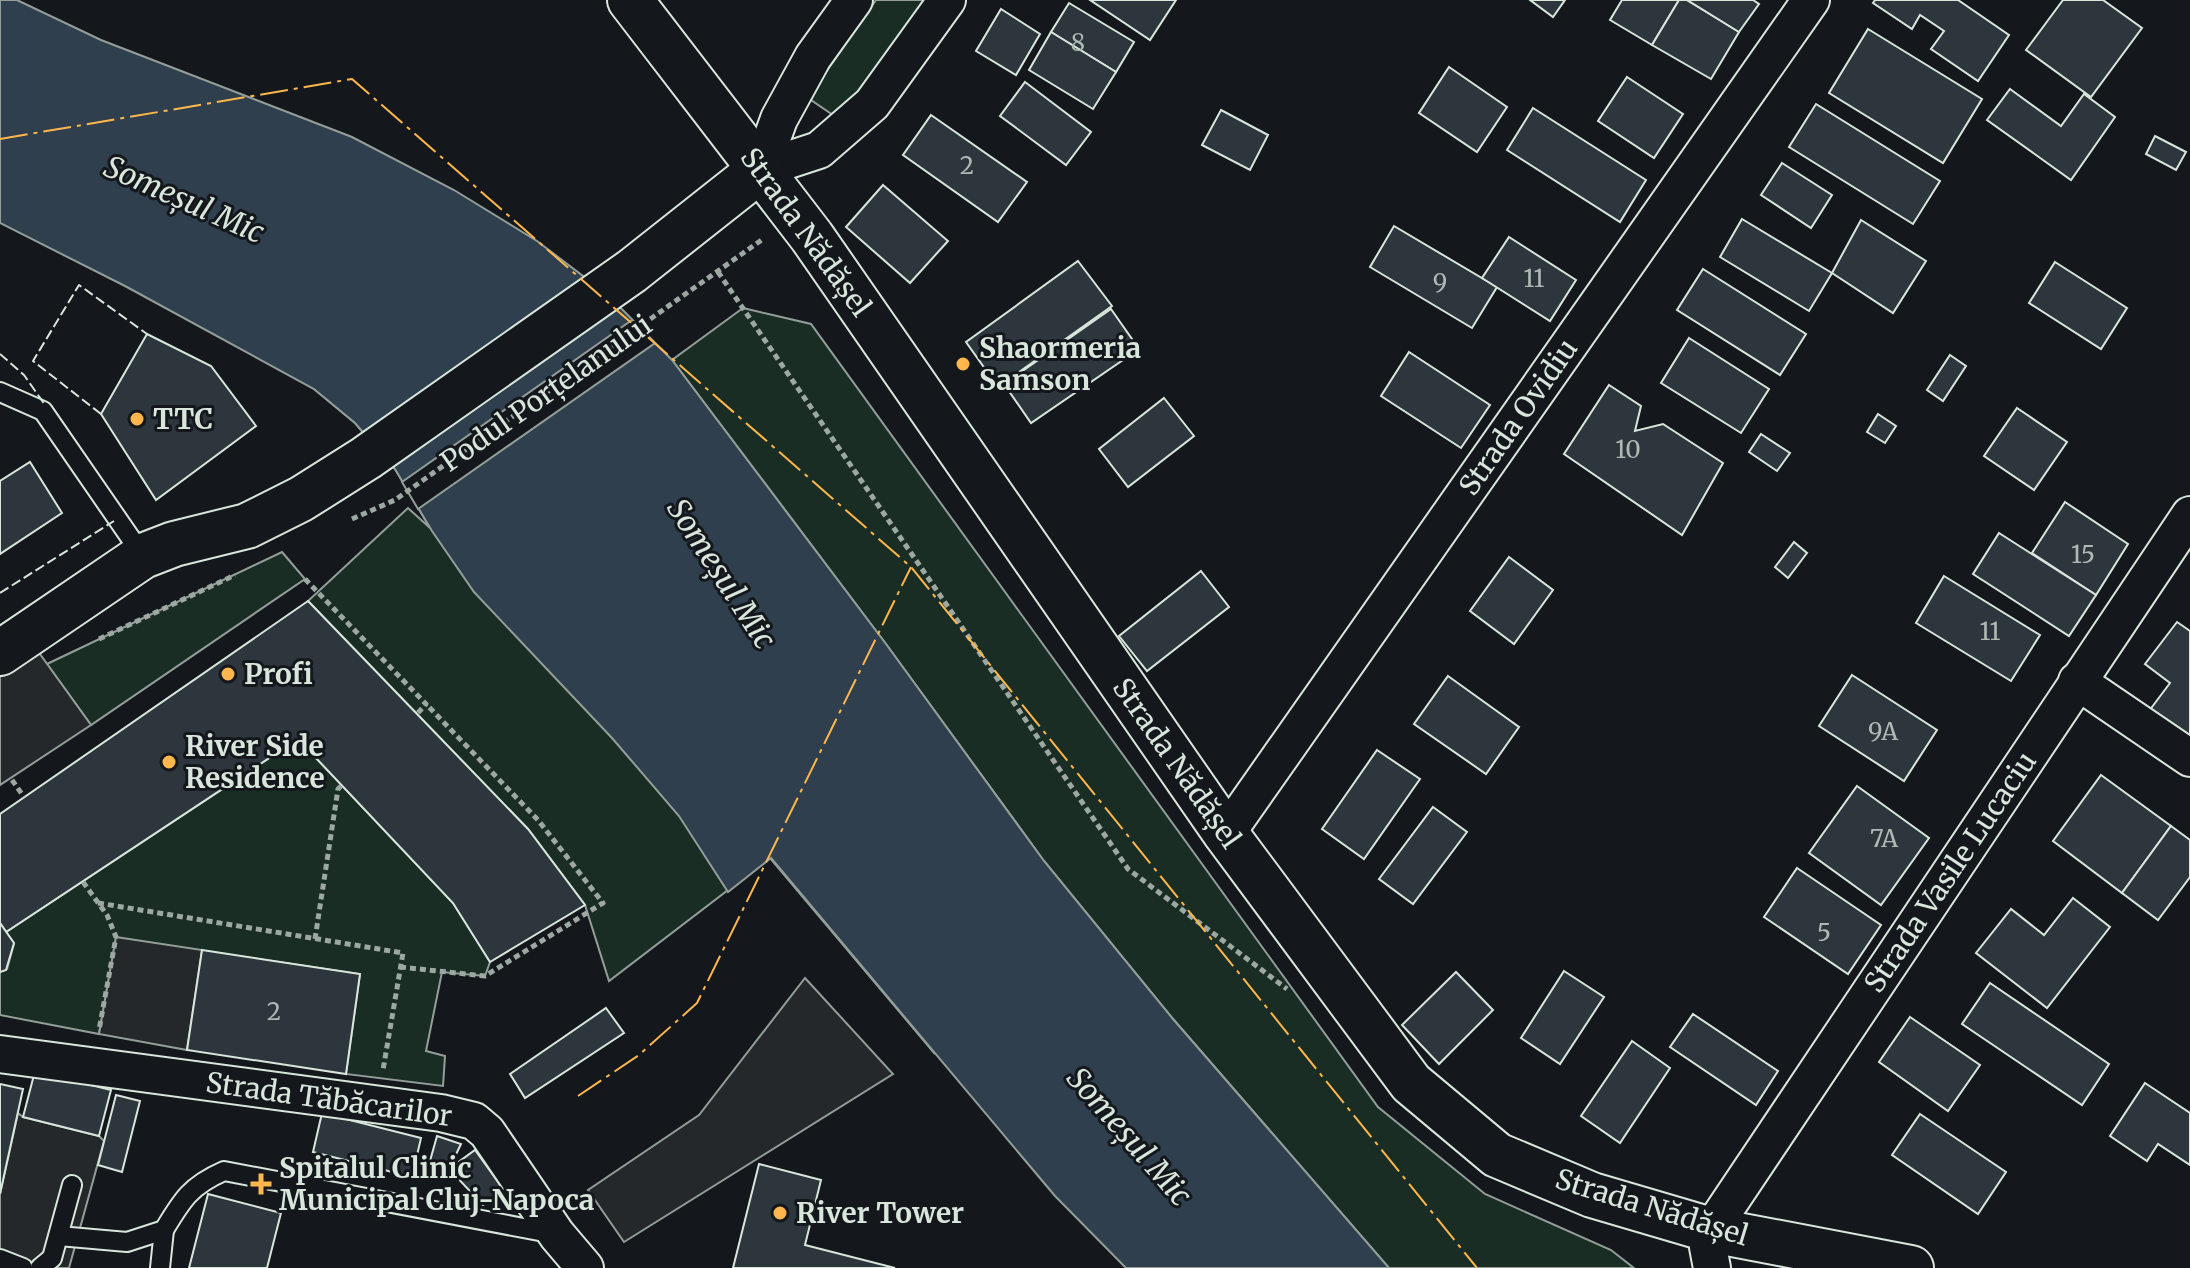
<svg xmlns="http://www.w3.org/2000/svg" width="2190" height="1268" viewBox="0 0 2190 1268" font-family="Merriweather,serif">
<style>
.green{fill:#1a2d24;stroke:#939e99;stroke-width:2}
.parking{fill:#24282b;stroke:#939e99;stroke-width:2}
.water{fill:#2f3f4d;stroke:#939e99;stroke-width:2}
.pier{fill:#14181c;stroke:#939e99;stroke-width:2}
.building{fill:#2c363c;stroke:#d8e6dc;stroke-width:2}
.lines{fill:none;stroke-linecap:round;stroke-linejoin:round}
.lane-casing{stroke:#d8e6dc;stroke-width:22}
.street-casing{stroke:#d8e6dc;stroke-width:40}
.secondary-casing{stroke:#d8e6dc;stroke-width:48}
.path{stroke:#9da8a2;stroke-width:5;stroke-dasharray:6 4;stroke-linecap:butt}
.lane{stroke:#14181c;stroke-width:18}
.street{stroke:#14181c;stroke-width:36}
.secondary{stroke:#14181c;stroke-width:44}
.fence{stroke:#d8e6dc;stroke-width:2;stroke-dasharray:10 4;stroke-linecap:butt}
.power{stroke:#ffb74d;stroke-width:2;stroke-dasharray:28 6 4 6;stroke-linecap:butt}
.poi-dot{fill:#ffb74d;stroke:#14181c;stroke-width:3}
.labels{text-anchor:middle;stroke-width:6;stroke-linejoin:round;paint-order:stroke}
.number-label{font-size:24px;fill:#adbab4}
.street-label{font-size:28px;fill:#d8e6dc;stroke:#14181c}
.poi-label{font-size:28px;font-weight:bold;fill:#d8e6dc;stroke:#14181c;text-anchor:start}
.water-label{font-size:30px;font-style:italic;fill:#d8e6dc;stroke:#14181c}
</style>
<rect width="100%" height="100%" fill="#14181c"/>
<!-- green -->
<g class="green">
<path d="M876 0H928L863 93 833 115 808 98Z"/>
<path d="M743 308 811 324 1378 1107 1485 1194 1611 1250 1634 1268H1389L1173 1019 1044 861 886 644 672 360Z"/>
<path d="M427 386 935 1054 770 858 609 981 585 905 528 829 308 601 408 508 430 528 395 469 355 423 314 389Z"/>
<path d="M282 552 305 579 91 725 47 664Z"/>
<path d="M298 739 453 903 490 962 485 976 442 972 426 1051 445 1056 443 1086 346 1074 360 974 116 938 99 1034 0 1015V972L7 969 14 944 6 932Z"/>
</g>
<!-- parking -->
<g class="parking">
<path d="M27 636 91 725 0 785V653Z"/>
<path d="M116 937 202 950 187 1050 99 1034Z"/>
<path d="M805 978 893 1074 624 1242 588 1190 699 1115Z"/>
<path d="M18 1113 23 1117 99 1136 104 1141 69 1268H0V1194Z"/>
</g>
<!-- water -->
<path class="water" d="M0 0H17L101 40 352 137 454 190 537 241 608 295 672 360 886 644 1044 861 1173 1019 1389 1268H1126L1055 1196 771 858 728 892 679 816 612 738 474 592 432 531 395 469 355 423 314 389 125 286 0 223Z"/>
<!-- pier -->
<path class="pier" d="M632 320 655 343 418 509 402 482Z"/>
<!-- building -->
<g class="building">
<path d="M1090 0H1176L1150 40Z"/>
<path d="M1530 0H1565L1553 17Z"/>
<path d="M1622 0H1679L1652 45 1610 20Z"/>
<path d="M1679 0H1687L1739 32 1711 79 1652 45Z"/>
<path d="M1687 0H1753L1759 4 1739 32Z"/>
<path d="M1875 0H1958L2009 35 1978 81 1931 49 1944 31 1920 15 1912 29 1873 3Z"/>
<path d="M2063 0H2103L2142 28 2091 97 2026 50Z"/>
<path d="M1069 3 1134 42 1116 72 1051 32Z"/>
<path d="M1001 9 1040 34 1016 75 976 51Z"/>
<path d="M1868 29 1982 99 1943 163 1829 93Z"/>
<path d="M1051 32 1116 72 1093 109 1029 70Z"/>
<path d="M1449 67 1507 107 1477 152 1419 113Z"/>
<path d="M1627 77 1683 114 1654 158 1598 121Z"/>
<path d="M1025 82 1091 132 1066 165 1000 116Z"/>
<path d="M2010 89 2061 126 2084 94 2115 117 2071 180 1987 120Z"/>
<path d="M1816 104 1940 181 1913 224 1789 147Z"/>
<path d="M1533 108 1646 180 1620 222 1507 150Z"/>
<path d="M1221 110 1268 135 1250 170 1202 145Z"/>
<path d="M931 115 1027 182 998 222 903 155Z"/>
<path d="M2155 136 2186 152 2176 170 2146 154Z"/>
<path d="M1782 163 1832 195 1811 228 1761 195Z"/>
<path d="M883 185 948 241 910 283 846 227Z"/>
<path d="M1742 219 1832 273 1809 311 1720 257Z"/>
<path d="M1861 220 1926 261 1893 313 1832 273Z"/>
<path d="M1394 226 1497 287 1472 328 1370 267Z"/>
<path d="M1509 237 1576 280 1550 321 1482 278Z"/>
<path d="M1078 261 1112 306 998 387 966 342Z"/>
<path d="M2055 262 2127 308 2101 349 2029 303Z"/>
<path d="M1703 269 1806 334 1780 375 1677 310Z"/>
<path d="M1111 309 1139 349 1031 423 1004 384Z"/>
<path d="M147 334 211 366 256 426 156 500 101 414Z"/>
<path d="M1689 338 1769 389 1741 433 1661 383Z"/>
<path d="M1409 352 1490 405 1461 448 1381 396Z"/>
<path d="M1950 355 1966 366 1943 401 1927 390Z"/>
<path d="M1609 385 1641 406 1635 431 1663 424 1723 463 1682 535 1564 454Z"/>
<path d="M1164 398 1194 436 1128 487 1099 449Z"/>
<path d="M2017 408 2067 442 2034 490 1984 456Z"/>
<path d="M1878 414 1896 426 1885 443 1867 432Z"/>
<path d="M1761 434 1790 453 1777 471 1749 452Z"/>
<path d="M30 462 62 513 0 554V481Z"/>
<path d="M2065 502 2128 544 2096 595 2032 553Z"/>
<path d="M1999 533 2096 595 2069 636 1973 574Z"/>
<path d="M1794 542 1807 553 1788 578 1775 567Z"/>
<path d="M1509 557 1553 590 1514 644 1470 611Z"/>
<path d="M1201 571 1229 607 1147 671 1119 636Z"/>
<path d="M1944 576 2040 635 2011 681 1916 623Z"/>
<path d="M308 601 528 829 585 905 490 962 453 903 298 739 6 932 0 923V814Z"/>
<path d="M2177 622 2190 631V735L2187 739 2149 711 2170 683 2145 664Z"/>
<path d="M1852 675 1937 730 1904 781 1819 726Z"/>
<path d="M1448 676 1519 727 1486 774 1414 724Z"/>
<path d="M1377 750 1420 779 1364 859 1322 829Z"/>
<path d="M2101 775 2171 826 2122 893 2053 841Z"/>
<path d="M1857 786 1929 838 1881 905 1809 853Z"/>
<path d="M1433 807 1467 832 1413 904 1379 879Z"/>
<path d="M2171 826 2190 840V877L2158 920 2122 893Z"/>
<path d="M1797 868 1881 925 1848 974 1764 917Z"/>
<path d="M2073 898 2110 927 2047 1008 1976 953 2011 909 2044 935Z"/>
<path d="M0 923 14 943 6 970 0 972Z"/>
<path d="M202 950 360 974 346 1074 187 1050Z"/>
<path d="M1564 971 1604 997 1560 1064 1521 1038Z"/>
<path d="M1456 972 1493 1010 1439 1064 1402 1025Z"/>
<path d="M1990 983 2109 1064 2082 1105 1962 1024Z"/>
<path d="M606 1008 624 1033 525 1098 510 1074Z"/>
<path d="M1693 1014 1778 1071 1756 1105 1670 1047Z"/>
<path d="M1910 1017 1980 1065 1948 1111 1879 1062Z"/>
<path d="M1632 1041 1670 1068 1620 1143 1581 1116Z"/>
<path d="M35 1071 111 1090 99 1136 23 1117Z"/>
<path d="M2145 1083 2190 1113V1165L2158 1144 2147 1161 2110 1136Z"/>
<path d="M0 1084 23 1089 0 1194Z"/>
<path d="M116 1095 140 1101 122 1172 98 1165Z"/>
<path d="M322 1113 421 1138 412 1177 313 1152Z"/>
<path d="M1920 1114 2006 1172 1978 1214 1892 1155Z"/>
<path d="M437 1136 461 1144 449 1169 430 1161Z"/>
<path d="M475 1150 504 1190 483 1205 449 1169Z"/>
<path d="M759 1164 821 1180 805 1245 895 1268H733Z"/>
<path d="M208 1194 281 1213 267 1268H189Z"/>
</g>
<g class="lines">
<defs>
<g id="lane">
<path d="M0 392 43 411 143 556"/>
<path d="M59 1236 127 1242 164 1230C182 1200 190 1186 224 1171L555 1234"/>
<path d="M0 1259 23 1268"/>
<path d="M40 1268 52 1258 72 1185"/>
<path d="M160 1268 164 1230"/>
</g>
<g id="street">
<path d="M761 169 819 150 872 104 947 0"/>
<path d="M761 169 779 119 813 57 854 0"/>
<path d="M2077 681 2190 758"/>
<path d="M1226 834 1811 0"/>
<path d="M0 1054 441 1113 474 1121 487 1132 557 1235 585 1268"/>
<path d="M1712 1268 1708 1247 1711 1230 2190 515"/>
</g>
<g id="secondary">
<path d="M630 0 812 237 1226 834 1411 1083 1497 1155 1592 1195 1711 1230 1911 1268"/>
<path d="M0 653 143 556 174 544 247 526 301 499 366 458 632 271 761 169"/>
</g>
</defs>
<!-- lane casing -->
<use href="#lane" class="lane-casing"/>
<!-- street casing -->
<use href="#street" class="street-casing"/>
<!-- secondary casing -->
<use href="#secondary" class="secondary-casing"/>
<!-- path -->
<g class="path">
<path d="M718 272 1128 869 1287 989"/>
<path d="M352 519 395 500 763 239"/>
<path d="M305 579 426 704 417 714"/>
<path d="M99 639 235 575"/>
<path d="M12 780 24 797"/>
<path d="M83 882 107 915 116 937 99 1030"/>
<path d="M98 903 403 953 383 1070"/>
<path d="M315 939 338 789 342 785"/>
<path d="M400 967 485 976 603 903 538 820 426 704"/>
</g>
<!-- lane -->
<use href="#lane" class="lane"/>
<!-- street -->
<use href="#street" class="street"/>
<!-- secondary -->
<use href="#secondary" class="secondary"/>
<!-- fence -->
<g class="fence">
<path d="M0 354 24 375 45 405"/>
<path d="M101 414 33 361 79 285 147 334"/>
<path d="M0 593 114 521"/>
</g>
<!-- power -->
<g class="power">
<path d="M0 139 352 79 911 567 1477 1268"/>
<path d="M578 1096 639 1055 697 1003 911 567"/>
</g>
</g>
<!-- markers -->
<g class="poi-dot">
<circle cx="963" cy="364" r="8"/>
<circle cx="137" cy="419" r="8"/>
<circle cx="228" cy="674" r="8"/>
<circle cx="169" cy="762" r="8"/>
<path d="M257 1172h8v8h8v8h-8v8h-8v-8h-8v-8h8z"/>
<circle cx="780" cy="1213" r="8"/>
</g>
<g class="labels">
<!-- number labels -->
<g class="number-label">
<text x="1078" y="51">8</text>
<text x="967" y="174">2</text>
<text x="1534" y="287">11</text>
<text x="1440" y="291">9</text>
<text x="1628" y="458">10</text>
<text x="2083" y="563">15</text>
<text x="1990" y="640">11</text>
<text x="1883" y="740">9A</text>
<text x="1884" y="847">7A</text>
<text x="1824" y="941">5</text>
<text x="274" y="1020">2</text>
</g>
<!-- street labels -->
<g class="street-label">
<text transform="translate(806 232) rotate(54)" y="10">Strada Nădășel</text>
<text transform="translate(546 393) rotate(-35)" y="10">Podul Porțelanului</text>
<text transform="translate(1518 417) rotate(-55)" y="10">Strada Ovidiu</text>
<text transform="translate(1177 763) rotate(55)" y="10">Strada Nădășel</text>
<text transform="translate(1950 872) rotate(-56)" y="10">Strada Vasile Lucaciu</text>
<text transform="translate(329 1099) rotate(8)" y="10">Strada Tăbăcarilor</text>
<text transform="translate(1652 1207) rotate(17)" y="10">Strada Nădășel</text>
</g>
<!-- poi labels -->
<g class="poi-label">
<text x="979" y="358">Shaormeria<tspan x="979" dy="32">Samson</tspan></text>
<text x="153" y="429">TTC</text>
<text x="244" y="684">Profi</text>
<text x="185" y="756">River Side<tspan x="185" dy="32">Residence</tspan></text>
<text x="279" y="1178">Spitalul Clinic<tspan x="279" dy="32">Municipal Cluj-Napoca</tspan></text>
<text x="796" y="1223">River Tower</text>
</g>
<!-- water labels -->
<g class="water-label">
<text transform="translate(184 200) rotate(24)" y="10">Someșul Mic</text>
<text transform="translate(721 574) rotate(57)" y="10">Someșul Mic</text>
<text transform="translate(1129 1137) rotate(49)" y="10">Someșul Mic</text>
</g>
</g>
</svg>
